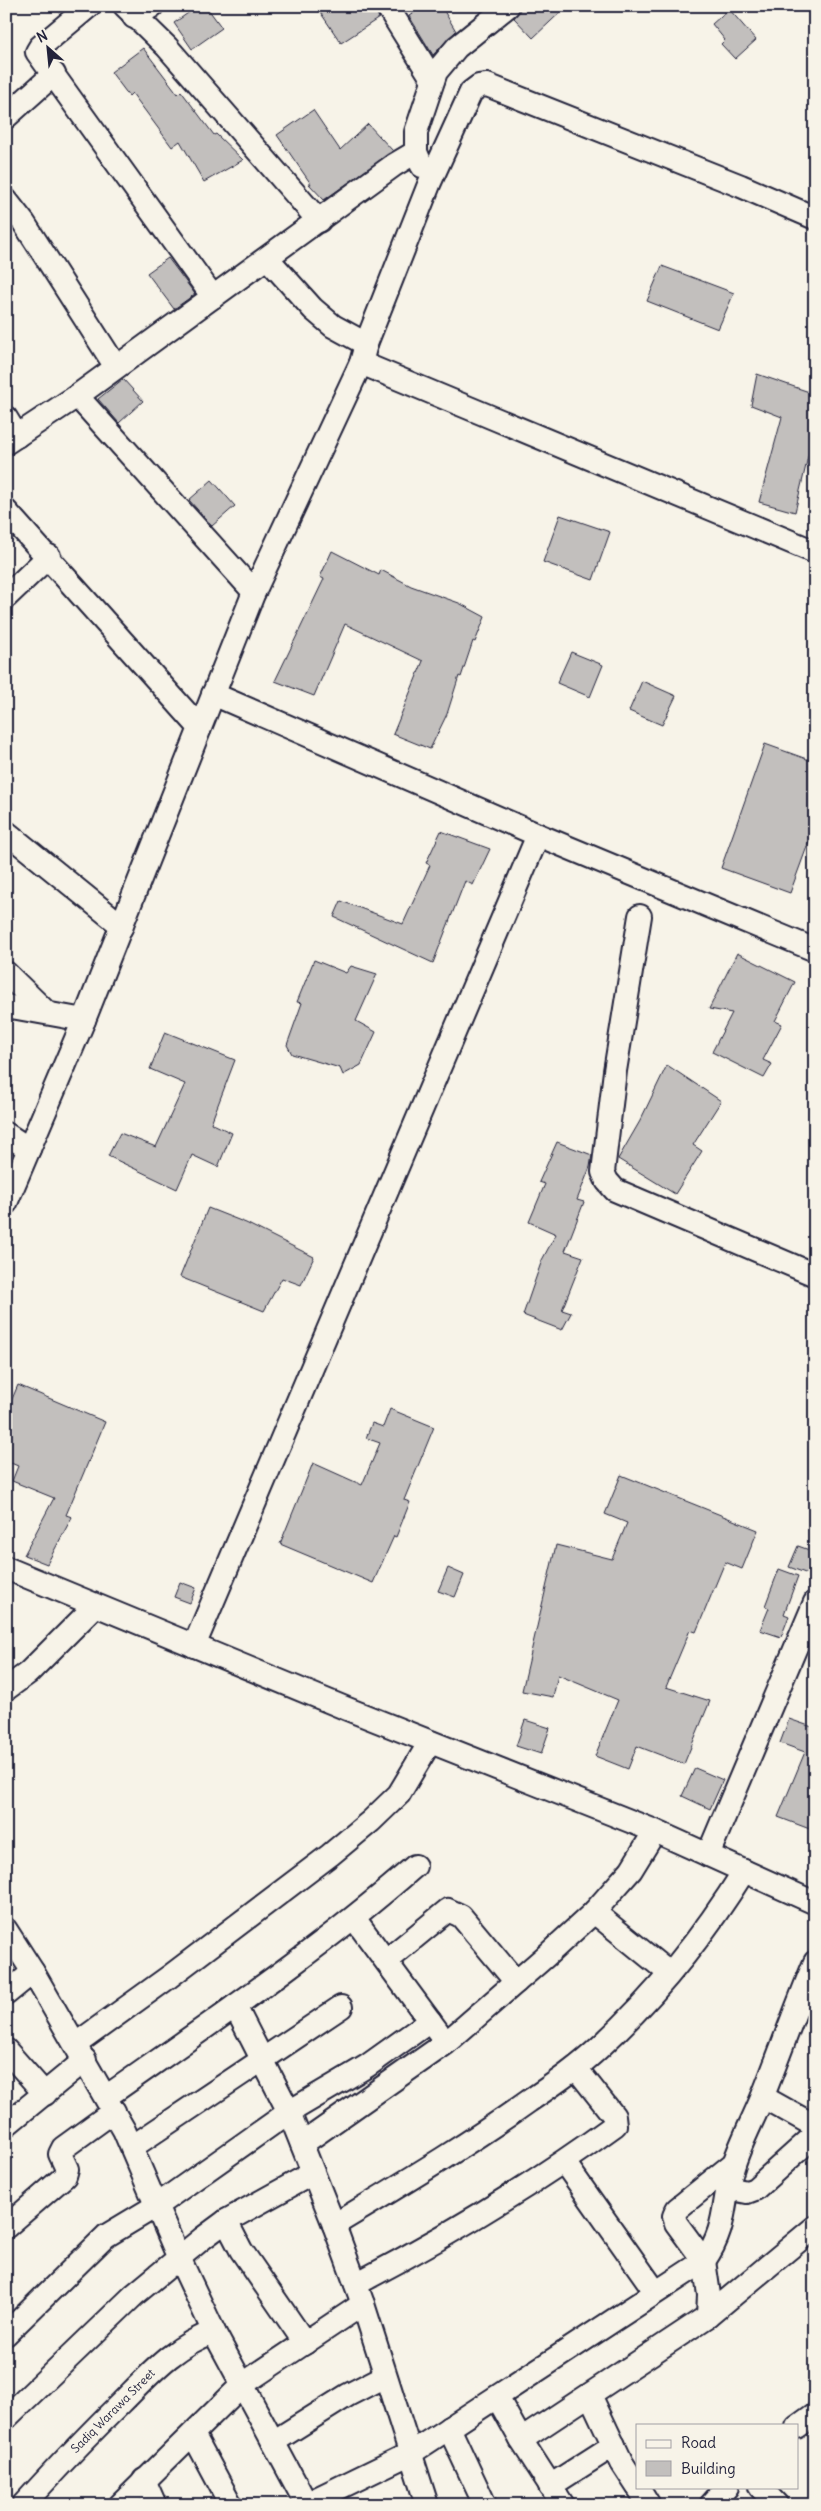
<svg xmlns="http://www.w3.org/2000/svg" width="821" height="2511" viewBox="0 0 821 2511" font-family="Delius,sans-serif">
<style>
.building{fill:#c2bfbd;stroke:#22223b}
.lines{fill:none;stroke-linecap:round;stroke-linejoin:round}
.street-casing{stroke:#22223b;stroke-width:26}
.street{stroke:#f7f3e8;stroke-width:22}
.labels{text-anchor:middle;stroke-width:4;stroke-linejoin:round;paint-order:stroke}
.street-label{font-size:12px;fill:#22223b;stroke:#f7f3e8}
</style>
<rect width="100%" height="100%" fill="#f7f3e8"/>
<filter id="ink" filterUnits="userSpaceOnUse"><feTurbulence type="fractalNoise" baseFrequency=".02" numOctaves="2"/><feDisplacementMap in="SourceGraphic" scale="10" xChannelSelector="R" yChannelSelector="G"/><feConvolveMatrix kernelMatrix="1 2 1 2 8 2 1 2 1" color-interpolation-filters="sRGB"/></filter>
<g filter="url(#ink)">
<!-- building -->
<g class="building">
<path d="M198 6H206L222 28 192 49 174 23Z"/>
<path d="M316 6H374L379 18 341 43Z"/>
<path d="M424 6H441L456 31 433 55 409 16Z"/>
<path d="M521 6H567L533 38 514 18Z"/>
<path d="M729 9 756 40 735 59 721 44 725 40 712 24Z"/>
<path d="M143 48 178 94 181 91 214 135 216 134 243 160 204 182 180 141 172 147 132 93 129 96 111 72Z"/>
<path d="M313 110 340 150 368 124 393 151 324 200 309 184H311L277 135Z"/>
<path d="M168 258 195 294 174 309 147 273Z"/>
<path d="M662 266 734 293 718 329 647 301Z"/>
<path d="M757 374 815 394V427L795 512 759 502 782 417 751 405Z"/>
<path d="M123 379 143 401 119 423 98 399Z"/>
<path d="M212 480 235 506 212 526 189 500Z"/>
<path d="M560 515 610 532 593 580 543 562Z"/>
<path d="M332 551 379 575 381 570 411 586 459 603 485 617 475 642 473 641 461 677 459 676 447 714 430 749 393 734 423 661 345 624 314 696 275 681 324 579 320 577Z"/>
<path d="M571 652 603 665 590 697 557 683Z"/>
<path d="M642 681 676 696 662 725 629 711Z"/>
<path d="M765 744 815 762V825L790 893 721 868Z"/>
<path d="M441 831 490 849 473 885 465 881 433 963 334 917 341 901 403 924 430 865 426 863Z"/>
<path d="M737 953 795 982 775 1021 782 1024 763 1060 772 1064 764 1078 712 1052 732 1013 709 1009Z"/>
<path d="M314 960 346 973 351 966 377 974 356 1021 376 1032 361 1065 343 1075 340 1068 292 1054 287 1045 302 1003 297 1002Z"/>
<path d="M165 1032 235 1060 211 1123 232 1133 218 1167 192 1155 177 1189 108 1156 120 1133 156 1147 185 1084 150 1069Z"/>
<path d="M667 1065 721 1101 693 1145 702 1151 675 1194 618 1159 640 1121Z"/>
<path d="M557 1142 592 1155 590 1167 577 1200 584 1202 565 1251 583 1257 562 1310 571 1313 562 1330 523 1315 542 1260 556 1234 529 1222 545 1184 539 1182Z"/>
<path d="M208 1208 246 1223 314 1257 301 1285 282 1278 264 1311 180 1277Z"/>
<path d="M18 1385 105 1422 66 1515 72 1517 47 1564 24 1555 54 1498 12 1481 18 1466 6 1461V1413Z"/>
<path d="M390 1409 434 1427 404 1500 410 1502 396 1537 394 1536 373 1583 280 1544 313 1463 362 1485 380 1443 366 1438 372 1423 383 1427Z"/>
<path d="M621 1475 758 1530 742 1569 725 1562 696 1632 690 1630 666 1687 710 1701 684 1764 637 1746 628 1769 595 1756 618 1700 558 1675 553 1697 522 1691 556 1545 612 1559 627 1523 605 1514Z"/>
<path d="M798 1546 815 1552 808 1574 789 1567Z"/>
<path d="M448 1568 464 1575 455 1597 438 1591Z"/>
<path d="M779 1569 798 1576 784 1614 789 1616 781 1637 760 1630 769 1608 765 1606Z"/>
<path d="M180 1582 196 1588 190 1603 174 1597Z"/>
<path d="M789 1719 815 1728V1831L778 1817 805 1752 780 1743Z"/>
<path d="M525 1720 550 1728 541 1754 516 1746Z"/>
<path d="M695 1768 723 1780 710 1809 682 1796Z"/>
</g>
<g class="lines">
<defs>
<g id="street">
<path d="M89 6 40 47 37 52 213 297"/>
<path d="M125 6 167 47 319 221"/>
<path d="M387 6 433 80"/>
<path d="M134 17 152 6"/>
<path d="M6 117 54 74"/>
<path d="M422 166 416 152V132L436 72 457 47 508 6"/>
<path d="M6 200 24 223 116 367"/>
<path d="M268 259 313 309 333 326 366 344"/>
<path d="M361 363 815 552"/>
<path d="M77 396 254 592"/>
<path d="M6 418 17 436"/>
<path d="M6 443 77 396 394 165 416 152"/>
<path d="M6 511 200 728"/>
<path d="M6 597 49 556"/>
<path d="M213 694 538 835 815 950"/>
<path d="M6 832 122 926"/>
<path d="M640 916 615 1071 603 1172 607 1181 615 1190 815 1275"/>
<path d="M6 973 46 1012"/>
<path d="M6 1006 84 1020"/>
<path d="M6 1134 29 1149"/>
<path d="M6 1203 84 1020 254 592 361 363 366 344 430 182 471 92 479 86 487 85 741 186 815 218"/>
<path d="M6 1568 345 1708 655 1831 815 1903"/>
<path d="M194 1646 538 835"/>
<path d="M6 1689 28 1673 95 1606"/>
<path d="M708 1855 815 1602"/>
<path d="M594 1912 669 1973"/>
<path d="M354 1918 438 2032"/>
<path d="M6 1930 33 1972 124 2130 174 2247 214 2332 307 2505"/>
<path d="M387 1960 448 1910 461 1916 516 1982"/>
<path d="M6 1994 33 1972"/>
<path d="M235 2006 289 2112 334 2225 363 2304 427 2505"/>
<path d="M76 2044 169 1977 330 1855 371 1821 399 1794 430 1742"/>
<path d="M6 2050 45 2094"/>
<path d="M106 2097C211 2023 318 1951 415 1866"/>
<path d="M763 2097 815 2126"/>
<path d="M6 2125 85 2060"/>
<path d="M302 2144 446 2043 546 1956 594 1912 615 1888 631 1870 655 1831"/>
<path d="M132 2147 341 2007"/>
<path d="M564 2162 655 2291"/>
<path d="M727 2188 747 2192 755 2189 815 2135"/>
<path d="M226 2221 241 2250 305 2343"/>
<path d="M334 2225C400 2185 466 2146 529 2101 554 2084 579 2067 601 2046 656 1995 705 1934 744 1871"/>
<path d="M6 2227 65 2176 67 2169 60 2154 63 2148 114 2111"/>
<path d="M356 2284C446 2237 533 2185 615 2125L614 2116 576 2068"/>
<path d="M708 2316 709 2295 704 2261 676 2223 674 2216 677 2209 734 2163"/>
<path d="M6 2334 106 2236 156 2206 289 2112 367 2066 430 2021"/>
<path d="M590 2395 622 2463 637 2486"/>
<path d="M497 2397 521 2440 563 2505"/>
<path d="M6 2418 134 2295 203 2238 226 2221 313 2173"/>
<path d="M797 2427 815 2414"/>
<path d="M449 2428 485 2505"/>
<path d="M193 2434 231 2505"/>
<path d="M521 2440 708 2316 815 2227"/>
<path d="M273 2442 348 2395 385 2376"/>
<path d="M144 2480 155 2505"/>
<path d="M550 2486 614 2445"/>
<path d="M638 2487 649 2505"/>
<path d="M760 2487 777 2505"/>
<path d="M306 2504 411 2453 704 2261C729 2225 721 2202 734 2164 741 2142 753 2120 762 2098 780 2053 796 2007 815 1962"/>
<path d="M23 2505C55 2470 87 2436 121 2403 149 2375 175 2345 214 2332"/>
<path d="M120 2505 243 2384 363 2304"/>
<path d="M711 2505 727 2487"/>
</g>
</defs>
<!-- street casing -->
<use href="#street" class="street-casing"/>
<!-- street -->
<use href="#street" class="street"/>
</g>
</g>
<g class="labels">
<!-- street labels -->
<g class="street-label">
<text transform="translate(113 2411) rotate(-45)" y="4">Sadiq Warawa Street</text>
</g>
</g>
<!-- margin -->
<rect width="821" height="2511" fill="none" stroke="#f7f3e8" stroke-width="25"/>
<rect x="12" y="12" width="796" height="2486" fill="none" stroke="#22223b" stroke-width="2" filter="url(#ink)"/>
<!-- legend -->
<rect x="636" y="2424" width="162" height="65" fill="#f7f3e8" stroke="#a29fa3"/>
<rect x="646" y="2440" width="25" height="8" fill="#f7f3e8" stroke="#a29fa3"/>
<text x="681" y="2448" font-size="15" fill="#22223b">Road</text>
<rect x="646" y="2461" width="25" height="15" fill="#c2bfbd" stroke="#a29fa3"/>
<text x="681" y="2474" font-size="15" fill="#22223b">Building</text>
<!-- north arrow -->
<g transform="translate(48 48) rotate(333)" stroke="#f7f3e8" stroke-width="4" paint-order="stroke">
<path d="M0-4L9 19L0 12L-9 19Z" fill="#22223b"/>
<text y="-8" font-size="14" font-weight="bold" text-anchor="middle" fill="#22223b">N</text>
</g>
</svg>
